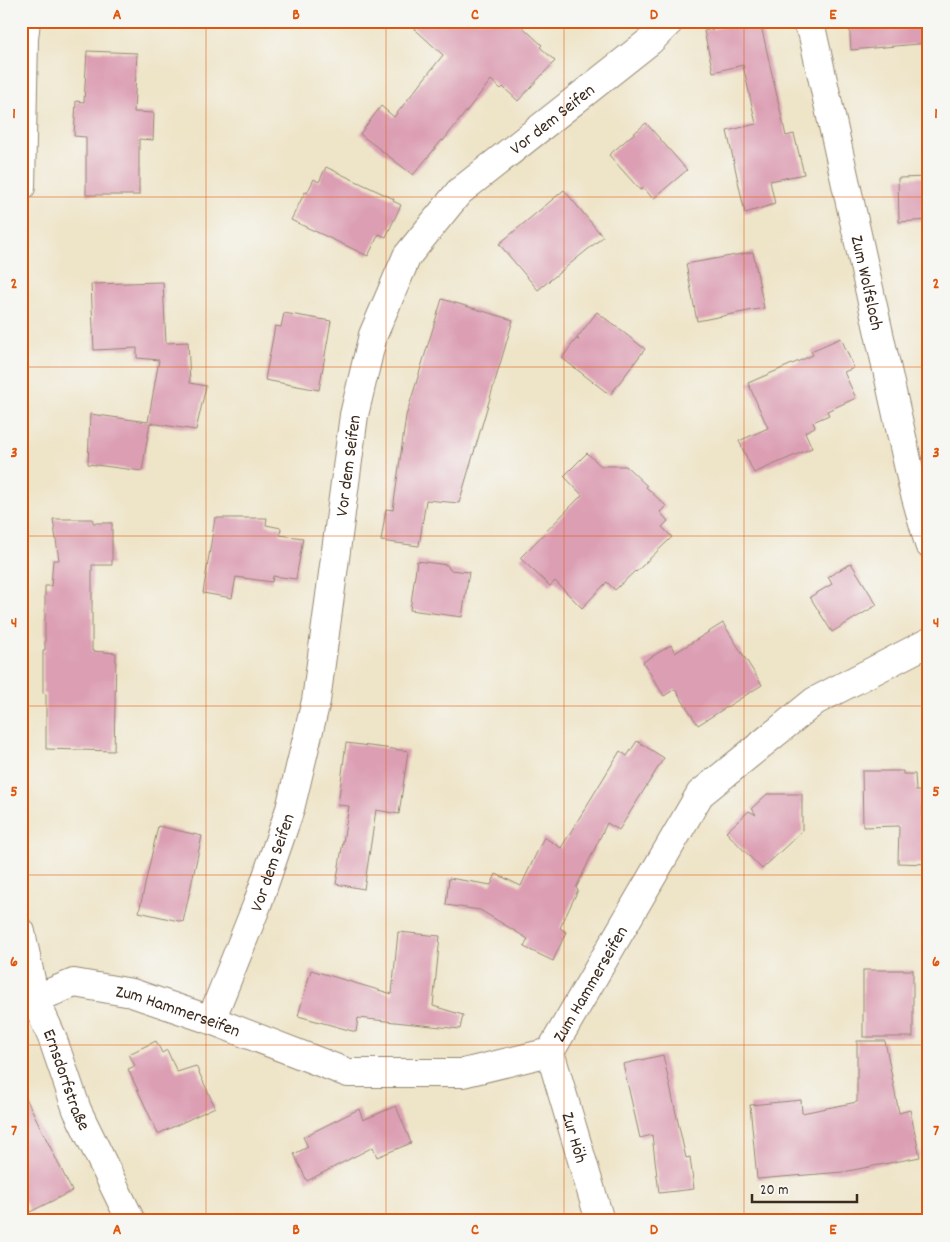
<svg xmlns="http://www.w3.org/2000/svg" width="950" height="1242" viewBox="0 0 950 1242" font-family="Dekko,sans-serif">
<style>
.building{fill:#dc9eb3}
.lines{fill:none;stroke-linecap:round;stroke-linejoin:round}
.minor-casing{stroke:#948773;stroke-width:30}
.minor{stroke:#fff;stroke-width:28}
.grid{fill:none;stroke:#df570d;stroke-width:1;stroke-opacity:0.55}
.labels{text-anchor:middle;stroke-width:5;stroke-linejoin:round;paint-order:stroke}
.street-label{font-size:18px;fill:#3b2a1e;stroke:#f6f6f2}
.neatline{fill:none;stroke:#df570d;stroke-width:2}
.grid-label{font-size:16px;text-anchor:middle;font-weight:bold;fill:#df570d}
</style>
<rect width="100%" height="100%" fill="#f6f6f2"/>
<filter id="ink" filterUnits="userSpaceOnUse"><feTurbulence type="fractalNoise" baseFrequency=".02" numOctaves="2"/><feDisplacementMap in="SourceGraphic" scale="10" xChannelSelector="R" yChannelSelector="G"/><feConvolveMatrix kernelMatrix="1 2 1 2 8 2 1 2 1" color-interpolation-filters="sRGB"/></filter>
<filter id="wash" filterUnits="userSpaceOnUse"><feTurbulence type="fractalNoise" baseFrequency=".0096" numOctaves="4" result="noise"/><feDisplacementMap in="SourceGraphic" scale="20" xChannelSelector="R" yChannelSelector="G"/><feGaussianBlur stdDeviation="1.12" result="paint"/><feColorMatrix in="noise" values="0 0 0 0 0 0 0 0 0 0 0 0 0 0 0 0 0 1.4 0 .05"/><feComposite in="paint" operator="in"/></filter>
<g filter="url(#wash)">
<rect width="100%" height="100%" fill="#eee4c8"/>
<g id="blocks">
<!-- building -->
<g class="building">
<path d="M406 21H516L542 45 540 47 555 61 518 101 503 87 501 89 491 80 443 141 442 140 413 175 360 134 381 106 394 117 443 55Z"/>
<path d="M748 21H760L786 136 794 134 804 174 770 181 775 204 745 213 727 131 756 124 743 65 713 72 704 31Z"/>
<path d="M849 21H929V43L851 50Z"/>
<path d="M87 51 137 53 134 112 154 113 153 140 139 139V195H86V137L74 136 76 101 84 102Z"/>
<path d="M646 123 687 170 653 199 644 188 640 190 609 155Z"/>
<path d="M326 167 394 199 393 201 401 205 386 237 379 234 368 256 291 220 305 192 307 193 314 179 319 182Z"/>
<path d="M929 177V220L899 222 898 178Z"/>
<path d="M564 190 603 237 538 290 499 244Z"/>
<path d="M753 252 764 308 697 321 686 264Z"/>
<path d="M163 282 166 343 188 342 190 383 206 386 196 430 150 423 142 471 88 464 90 414 148 422 159 360 137 358V348L94 350 91 284Z"/>
<path d="M442 299 513 320 459 503 426 500 419 546 381 541 386 509 393 510 406 416Z"/>
<path d="M597 312 645 349 610 395 562 358 576 339 579 340 577 338Z"/>
<path d="M284 313 331 321 319 390 265 380 275 326 281 327Z"/>
<path d="M841 338 854 368 844 372 856 398 827 411 829 415 813 422 815 427 805 432 812 448 754 473 739 441 768 428 748 383 813 355 811 351Z"/>
<path d="M587 453 601 466H626L647 486 646 487 666 506 660 512 668 521 662 527 672 537 636 572 635 571 615 590 607 582 582 608 555 581 550 586 520 558 582 495 564 476Z"/>
<path d="M215 518H267L266 525 281 528 280 535 303 538 296 579 273 576 272 582 236 577 232 598 203 593Z"/>
<path d="M53 519H93V523H112V565H92V651L116 653 114 751 46 749V694L43 693V650H45V586H51L53 560H59Z"/>
<path d="M417 561 447 565 450 570 469 572 462 617 410 610Z"/>
<path d="M851 563 877 605 832 632 810 597 832 584 828 577Z"/>
<path d="M723 623 762 685 698 725 675 689 664 696 643 662 671 645 675 653Z"/>
<path d="M637 741 664 758 619 830 607 823 576 888 578 890 560 928 566 932 553 961 524 947 528 939 480 910 446 905 449 878 491 885 496 874 521 886 544 837 561 848 620 751 627 756Z"/>
<path d="M346 743 408 751 399 814 376 810 364 889 336 884 349 806 338 805Z"/>
<path d="M862 771H903V774H915L916 791H923V825H929V864L898 863 899 826 863 827Z"/>
<path d="M767 794H802V831L762 869 726 832 749 811 756 815 752 808Z"/>
<path d="M158 826 202 836 183 922 139 912Z"/>
<path d="M398 932 440 936 433 1006 463 1015 460 1029 358 1018 356 1032 298 1016 311 970 392 994Z"/>
<rect x="863" y="970" width="50" height="67"/>
<path d="M156 1041 162 1053 167 1050 177 1072 196 1066 215 1107 158 1134 128 1069 135 1066 129 1054Z"/>
<path d="M857 1041H885L899 1113 910 1110 920 1157 843 1172 757 1179 750 1105 801 1100 802 1113 857 1102Z"/>
<path d="M663 1055 686 1158 690 1157 694 1189 659 1193 652 1135 640 1138 623 1064Z"/>
<path d="M21 1088 72 1191 30 1212 21 1195Z"/>
<path d="M396 1106 411 1143 377 1157 373 1147 307 1181 294 1154 308 1147 303 1137 359 1109 363 1120Z"/>
</g>
</g>
</g>
<g filter="url(#ink)">
<use href="#blocks" fill-opacity="0" stroke="#948773" stroke-width="1"/>
<g class="lines">
<defs>
<g id="minor">
<path id="s1" d="M805 21 812 31 913 487 929 544"/>
<path d="M21 187 24 38 26 21"/>
<path id="s2" d="M21 932 35 999 52 1037 77 1110 131 1221"/>
<path id="s3" d="M35 999 74 983 132 993 211 1020 348 1073H463L550 1052 700 794 815 701 929 642"/>
<path id="s4" d="M211 1020 257 905 290 809 316 701 354 415 373 335 407 256 459 192 650 41 670 21"/>
<path id="s5" d="M550 1052 600 1221"/>
</g>
</defs>
<!-- minor casing -->
<use href="#minor" class="minor-casing"/>
<!-- minor -->
<use href="#minor" class="minor"/>
</g>
</g>
<!-- grid -->
<path class="grid" d="M206 21V1221M386 21V1221M564 21V1221M744 21V1221M21 197H929M21 367H929M21 536H929M21 706H929M21 875H929M21 1045H929"/>
<g class="labels">
<!-- street labels -->
<g class="street-label">
<text dy="6" stroke="none"><textPath href="#s4" startOffset="994">Vor dem Seifen</textPath></text>
<text dy="6" stroke="none"><textPath href="#s1" startOffset="270">Zum Wolfsloch</textPath></text>
<text dy="6" stroke="none"><textPath href="#s4" startOffset="574">Vor dem Seifen</textPath></text>
<text dy="6" stroke="none"><textPath href="#s4" startOffset="169">Vor dem Seifen</textPath></text>
<text dy="6" stroke="none"><textPath href="#s3" startOffset="615">Zum Hammerseifen</textPath></text>
<text dy="6" stroke="none"><textPath href="#s3" startOffset="150">Zum Hammerseifen</textPath></text>
<text dy="6" stroke="none"><textPath href="#s2" startOffset="155">Ernsdorfstraße</textPath></text>
<text dy="6" stroke="none"><textPath href="#s5" startOffset="89">Zur Höh</textPath></text>
</g>
</g>
<!-- margin -->
<rect width="950" height="1242" fill="none" stroke="#f6f6f2" stroke-width="55"/>
<!-- scale -->
<path d="M752 1194v8h105v-8" fill="none" stroke="#3b2a1e" stroke-width="2.5"/>
<text x="760" y="1194" font-size="15" fill="#3b2a1e" stroke="#f6f6f2" stroke-width="4" paint-order="stroke">20 m</text>
<rect x="28" y="28" width="894" height="1186" class="neatline"/>
<g class="grid-label">
<text x="117" y="19">A</text>
<text x="296" y="19">B</text>
<text x="475" y="19">C</text>
<text x="654" y="19">D</text>
<text x="833" y="19">E</text>
<text x="14" y="118">1</text>
<text x="936" y="118">1</text>
<text x="14" y="288">2</text>
<text x="936" y="288">2</text>
<text x="14" y="457">3</text>
<text x="936" y="457">3</text>
<text x="14" y="627">4</text>
<text x="936" y="627">4</text>
<text x="14" y="796">5</text>
<text x="936" y="796">5</text>
<text x="14" y="966">6</text>
<text x="936" y="966">6</text>
<text x="14" y="1135">7</text>
<text x="936" y="1135">7</text>
<text x="117" y="1234">A</text>
<text x="296" y="1234">B</text>
<text x="475" y="1234">C</text>
<text x="654" y="1234">D</text>
<text x="833" y="1234">E</text>
</g>
</svg>
